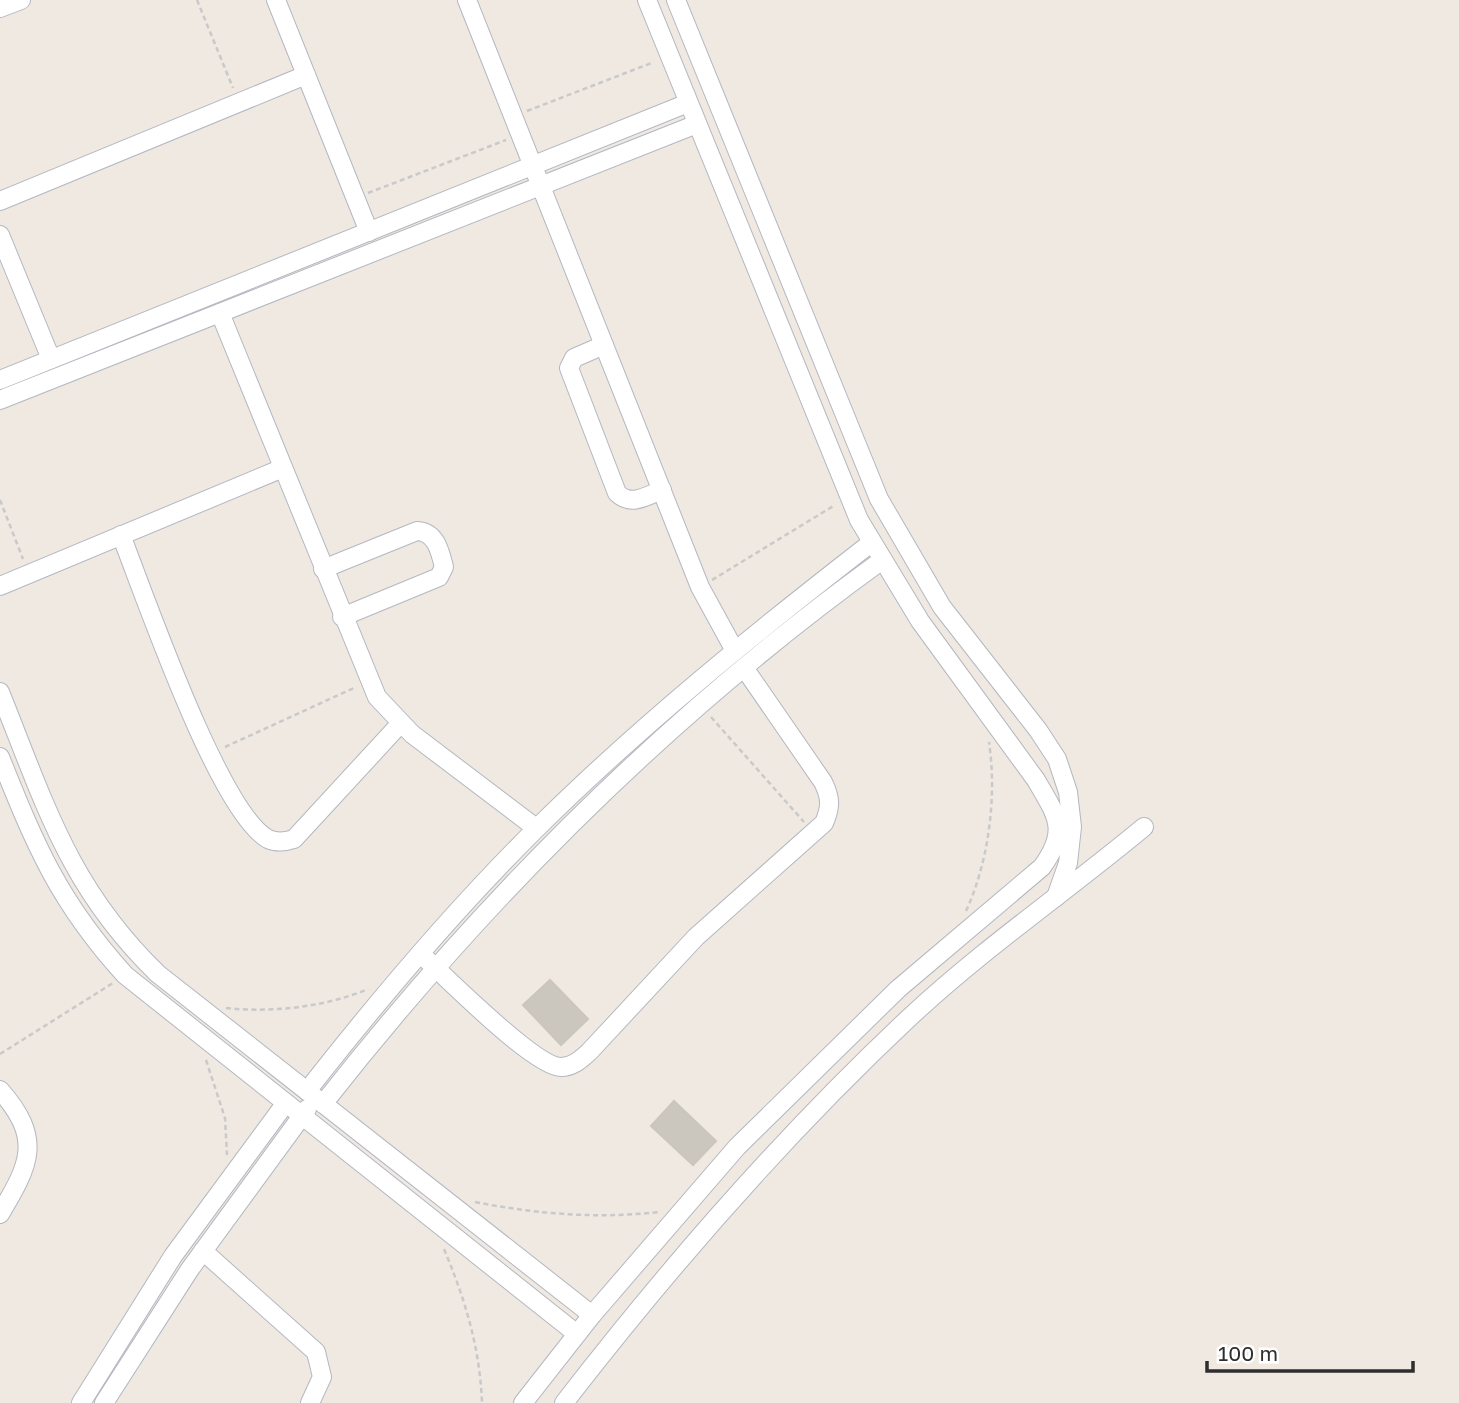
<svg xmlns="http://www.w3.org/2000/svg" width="1459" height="1403" viewBox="0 0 1459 1403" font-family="'Golos Text',sans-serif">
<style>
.building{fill:#cbc7bf;stroke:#cbc5ba;stroke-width:2}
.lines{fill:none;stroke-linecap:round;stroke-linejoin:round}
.minor-casing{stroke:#b4b7c1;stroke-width:20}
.path{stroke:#c9c9c9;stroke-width:2.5;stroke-dasharray:5 3.5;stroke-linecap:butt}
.minor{stroke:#fff;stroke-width:18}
</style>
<rect width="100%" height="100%" fill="#efe9e1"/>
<!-- building -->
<g class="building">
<path d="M550 980 588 1019 561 1045 523 1005Z"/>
<path d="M674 1101 716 1141 693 1165 651 1126Z"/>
</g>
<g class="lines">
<defs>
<g id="minor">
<path d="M276 0 369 232"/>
<path d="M467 0 700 587 735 651"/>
<path d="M676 0 879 499 942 607 1038 730 1057 759 1068 792 1072 827 1068 863 1056 897"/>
<path d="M0 8 21 0"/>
<path d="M0 201 306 75"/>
<path d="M0 235 51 359"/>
<path d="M220 313 377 697 412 734 536 828"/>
<path d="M604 345 574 358 569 368 617 493C631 507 646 496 662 490"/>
<path d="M0 380 688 103"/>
<path d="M0 400 697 124"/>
<path d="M121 535C145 596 219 812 268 839 277 843 285 842 294 839L400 724"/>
<path d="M323 569 417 531C436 532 440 551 444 567L439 577 342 617"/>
<path d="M0 586 283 468"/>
<path d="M0 692C45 804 69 888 158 974L592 1315"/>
<path d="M0 757C36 847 59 902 125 975L577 1334"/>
<path d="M426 959C449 980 535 1067 561 1067 573 1067 581 1059 589 1052L696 937 824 823C831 807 831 798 823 782L745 669"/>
<path d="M0 1090C43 1139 30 1164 0 1214"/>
<path d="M307 1091C379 999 454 910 537 828 641 725 755 633 871 543"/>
<path d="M323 1104C484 899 669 714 881 561"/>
<path d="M203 1251 316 1352 322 1377 310 1403"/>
<path d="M81 1403 173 1256 285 1104"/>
<path d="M104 1403 190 1269 307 1109"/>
<path d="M523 1403 592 1315 737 1147 898 989 1042 867C1069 830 1057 816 1036 780L920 621 859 520 647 0"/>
<path d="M564 1403C670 1266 783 1136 910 1017 984 948 1067 891 1144 827"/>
</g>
</defs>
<!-- minor casing -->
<use href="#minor" class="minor-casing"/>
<!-- path -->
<g class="path">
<path d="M197 0 233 88"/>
<path d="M527 111 654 62"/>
<path d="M368 193 506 140"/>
<path d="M0 500 23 559"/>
<path d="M712 580 835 505"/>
<path d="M711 717 804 822"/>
<path d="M225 747 356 687"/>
<path d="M966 911C989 861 997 796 989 742"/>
<path d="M226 1008C272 1013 325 1007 368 989"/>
<path d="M0 1054 113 983"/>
<path d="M206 1060 225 1118 227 1155"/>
<path d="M475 1202C536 1214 597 1219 659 1212"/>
<path d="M444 1249C465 1299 480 1348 482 1403"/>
</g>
<!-- minor -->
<use href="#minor" class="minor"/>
</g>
<!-- scale -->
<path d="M1207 1361v10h206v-10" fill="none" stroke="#2e2e2e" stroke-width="3.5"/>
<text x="1218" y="1361" font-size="21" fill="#2e2e2e" stroke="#ffffff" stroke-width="5" paint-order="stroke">100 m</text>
</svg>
